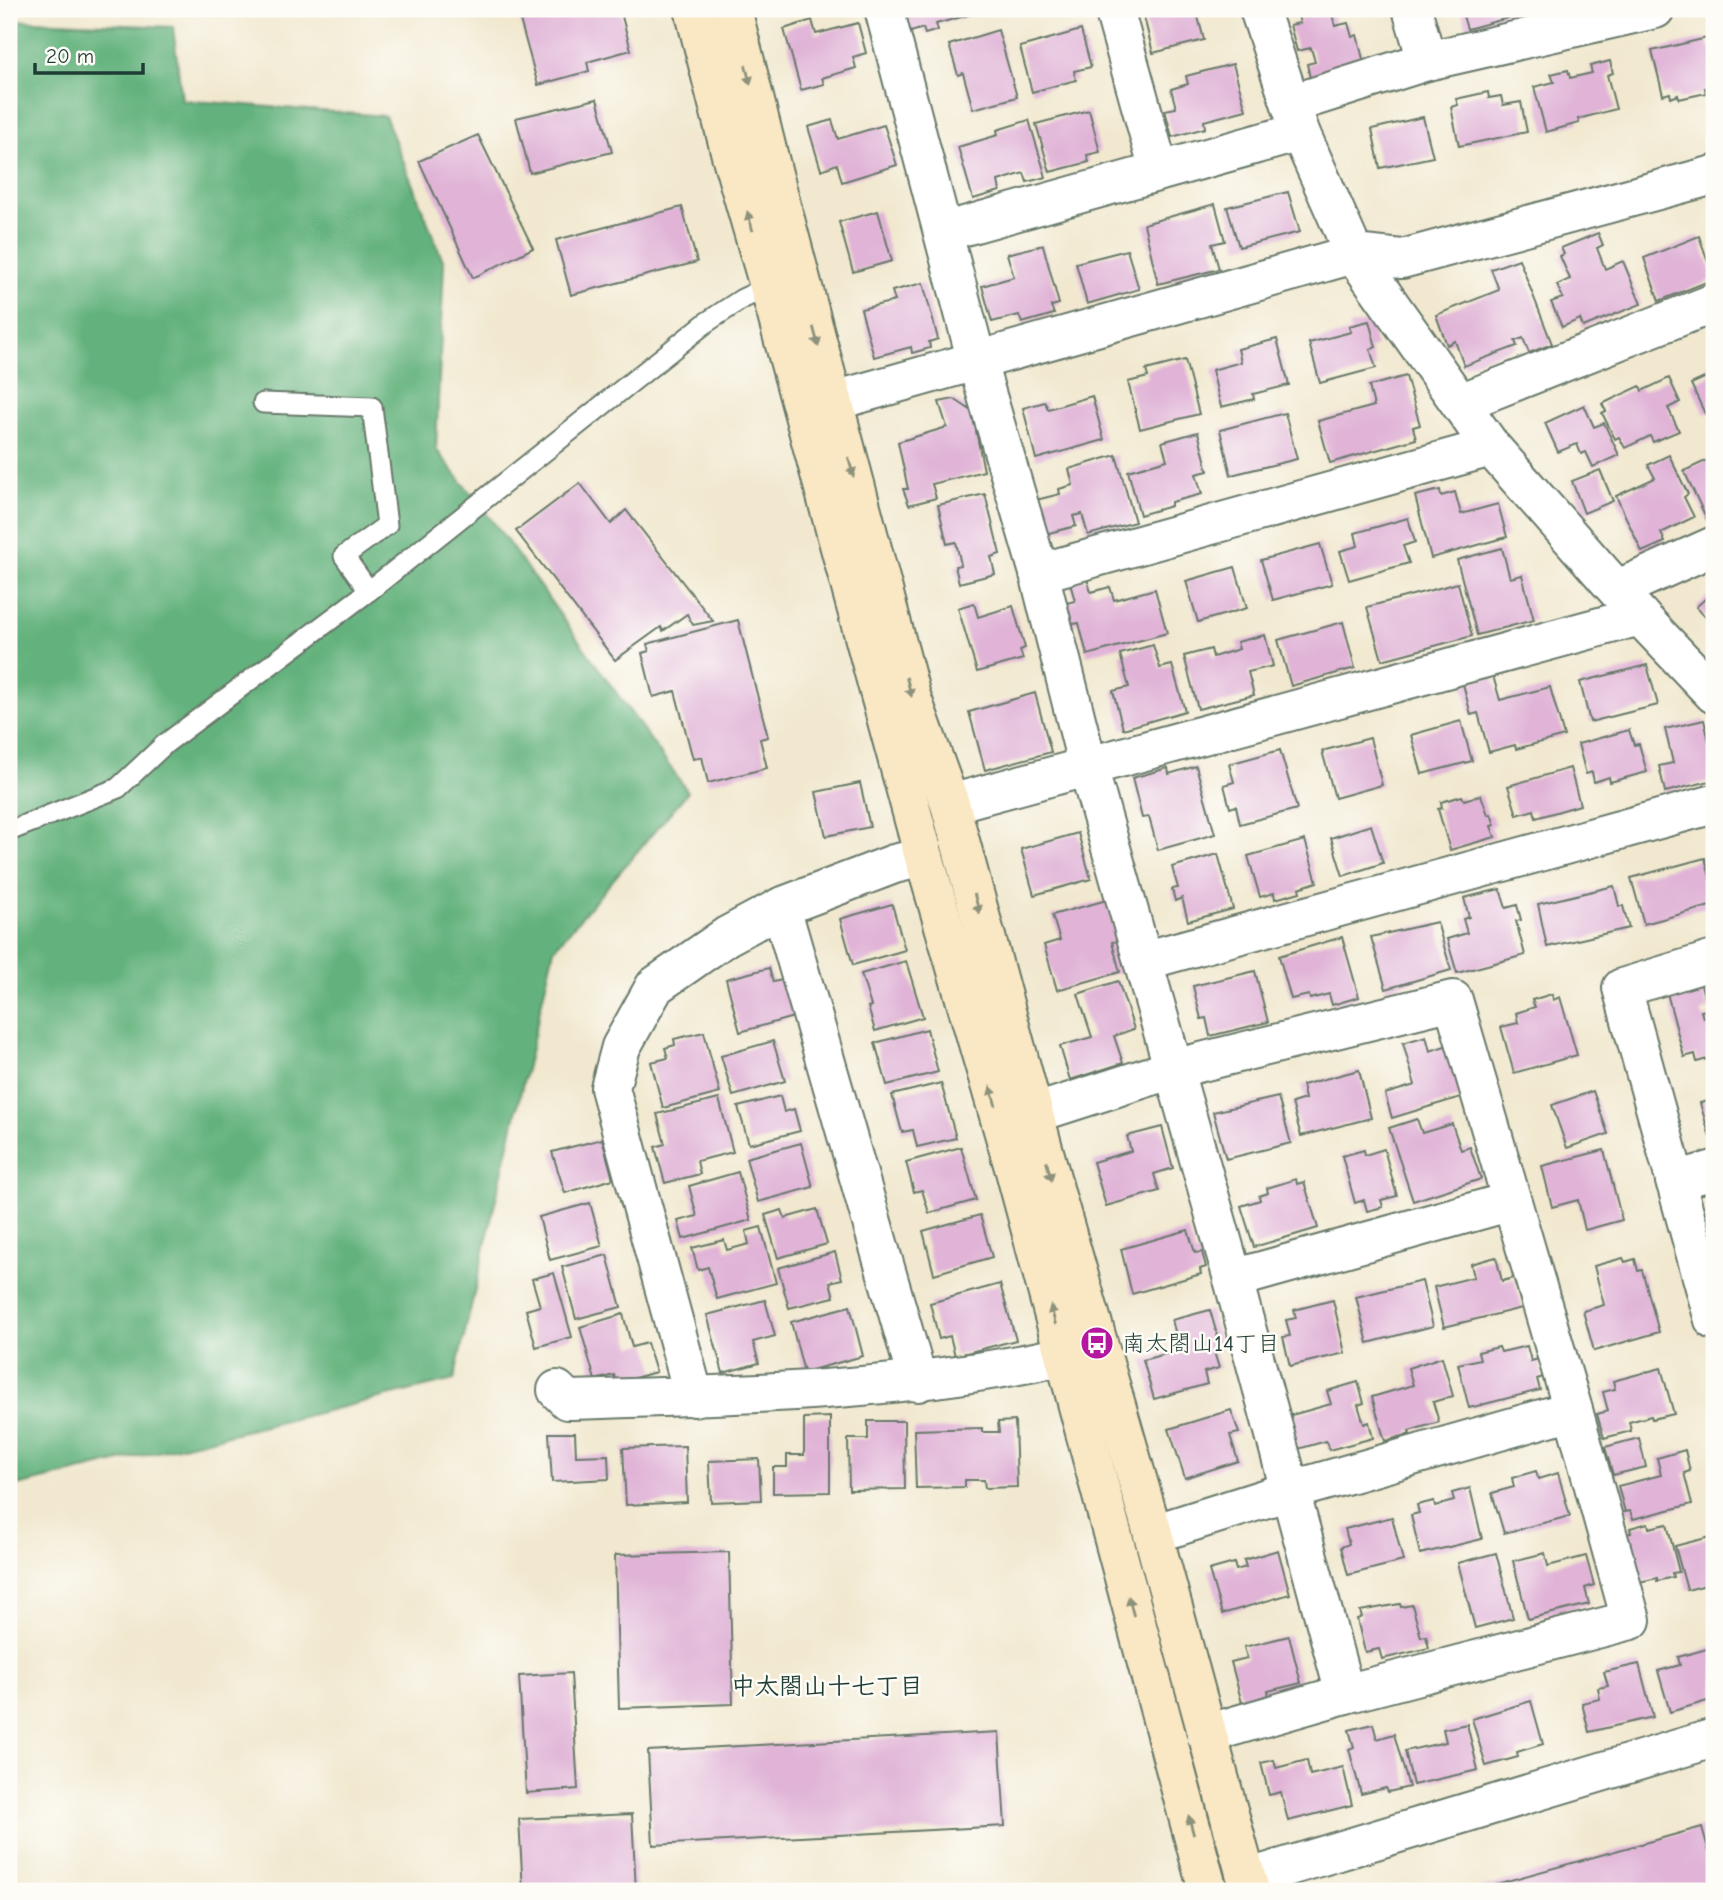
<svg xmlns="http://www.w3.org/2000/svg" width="1723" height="1900" viewBox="0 0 1723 1900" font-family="'Comic Neue','Klee One',sans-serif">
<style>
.forest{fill:#64b27d;stroke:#427858;stroke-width:2}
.building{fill:#e0b3d7}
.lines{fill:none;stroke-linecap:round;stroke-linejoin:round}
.lane-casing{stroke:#68796a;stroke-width:23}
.street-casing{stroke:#68796a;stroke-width:42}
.secondary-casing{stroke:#68796a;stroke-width:42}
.lane{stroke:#fff;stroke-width:19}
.street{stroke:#fff;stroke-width:38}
.secondary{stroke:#fae7c3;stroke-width:38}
.oneway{fill:#8c927c}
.labels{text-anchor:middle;stroke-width:5;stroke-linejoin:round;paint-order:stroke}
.poi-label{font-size:23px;fill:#1f3d34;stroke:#fdfcf7;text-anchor:start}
.neighbourhood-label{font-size:24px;font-weight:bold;fill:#1f3d34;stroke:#fdfcf7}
</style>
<rect width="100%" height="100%" fill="#fdfcf7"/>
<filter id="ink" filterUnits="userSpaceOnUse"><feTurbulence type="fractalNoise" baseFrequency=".0143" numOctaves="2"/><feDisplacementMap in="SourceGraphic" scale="14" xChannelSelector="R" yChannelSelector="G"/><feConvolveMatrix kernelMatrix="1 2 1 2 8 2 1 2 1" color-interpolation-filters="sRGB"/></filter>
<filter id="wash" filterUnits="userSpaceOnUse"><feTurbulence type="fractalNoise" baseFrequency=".00686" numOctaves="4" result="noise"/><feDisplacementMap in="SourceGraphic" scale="28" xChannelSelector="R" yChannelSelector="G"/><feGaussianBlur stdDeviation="1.57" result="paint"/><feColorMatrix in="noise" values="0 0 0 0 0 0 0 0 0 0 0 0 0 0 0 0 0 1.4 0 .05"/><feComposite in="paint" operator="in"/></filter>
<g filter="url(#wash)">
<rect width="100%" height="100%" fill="#f1e8cf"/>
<!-- forest -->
<path class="forest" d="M9 20 173 27 182 100 385 116 444 263 436 449 497 527 688 792 554 949 454 1380 9 1488Z"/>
<g id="blocks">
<!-- building -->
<g class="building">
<path d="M561 9H620L631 50 587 62 589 71 538 85 520 20Z"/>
<path d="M902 9H987V10L936 24 938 30 925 34 923 28 908 33Z"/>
<path d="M1142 9H1196L1204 40 1153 53Z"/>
<path d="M1296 9H1331L1335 26 1348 23 1352 37 1357 35 1364 63 1310 78 1307 64 1315 62 1311 48 1297 51 1290 25 1300 23Z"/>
<path d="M1461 9H1538V10L1467 29Z"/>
<path d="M812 20 816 34 858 23 866 53 853 57 856 68 822 78 824 84 801 90 784 29Z"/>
<path d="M998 30 1017 97 973 109 963 73 958 75 949 45Z"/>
<path d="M1081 30 1091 67 1074 71 1076 80 1032 92 1020 47Z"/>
<path d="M1707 38 1709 49 1714 48V86L1705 88 1706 93 1679 99 1678 95 1671 98 1670 93 1663 95 1652 51Z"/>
<path d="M1610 61 1613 73 1607 75 1616 109 1578 119 1579 123 1546 132 1534 87 1554 82 1551 74 1568 70 1570 78 1592 73 1590 66Z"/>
<path d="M1233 64 1246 110 1204 121 1205 128 1172 137 1165 110 1176 108 1171 89 1188 84 1186 76Z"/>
<path d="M1488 92 1489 98 1501 96 1503 105 1521 102 1527 132 1459 146 1451 107 1458 105 1456 99Z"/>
<path d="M597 99 612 152 530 173 516 118Z"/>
<path d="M1089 110 1100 152 1087 155 1089 162 1050 172 1036 124Z"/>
<path d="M1423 117 1433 157 1380 168 1372 129Z"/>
<path d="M832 120 838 139 884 125 897 165 842 182 837 164 821 170 808 127Z"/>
<path d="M1029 120 1046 177 1027 182 1024 173 998 181 1000 191 973 199 958 147 998 135 997 130Z"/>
<path d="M478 135 533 248 473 278 419 161Z"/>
<path d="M1288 192 1300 232 1239 247 1227 207Z"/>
<path d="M1215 204 1225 241 1212 244 1219 269 1158 284 1144 224Z"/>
<path d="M682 207 697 262 571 295 556 240Z"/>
<path d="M878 211 892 261 853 272 839 222Z"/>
<path d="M1598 233 1603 245 1597 248 1605 269 1623 261 1641 304 1583 327 1580 319 1562 327 1551 302 1563 298 1557 285 1570 279 1560 256 1564 254 1561 248Z"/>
<path d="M1699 236 1714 279 1659 301 1644 258Z"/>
<path d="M1043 245 1059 304 1051 306 1054 314 1022 323 1019 315 992 322 982 286 1014 277 1007 254Z"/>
<path d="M1127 250 1139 289 1087 304 1076 263Z"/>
<path d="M1519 259 1552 344 1529 353 1523 338 1515 341 1517 346 1464 366 1455 341 1447 345 1436 315 1499 290 1491 269Z"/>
<path d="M923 283 938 339 929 342 930 348 912 353 911 347 874 357 861 309 895 301 892 291Z"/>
<path d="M1369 321 1376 347 1370 349 1376 368 1320 383 1309 343 1351 332 1349 326Z"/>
<path d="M1277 339 1289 385 1253 394 1254 399 1221 407 1212 370 1241 362 1238 349Z"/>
<path d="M1185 360 1199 414 1140 429 1128 382 1148 377 1146 370Z"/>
<path d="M1714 362V410L1705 414 1691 384 1711 375 1707 365Z"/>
<path d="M1406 376 1420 425 1413 427 1416 439 1330 463 1318 421 1374 406 1369 386Z"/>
<path d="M1669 378 1680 402 1668 408 1679 431 1653 442 1650 436 1625 448 1619 437 1615 439 1602 413 1606 411 1602 404 1640 386 1642 391Z"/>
<path d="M1092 396 1104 440 1036 459 1023 408 1045 402 1048 409Z"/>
<path d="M954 399 972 411 984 471 932 484 936 498 909 505 903 489H908L898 442 947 427 939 402Z"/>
<path d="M1584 405 1594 427 1604 423 1619 455 1593 467 1586 452 1581 454 1577 444 1558 452 1545 423Z"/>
<path d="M1285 413 1297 459 1231 475 1220 430Z"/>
<path d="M1198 432 1208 471 1196 474 1202 494 1171 502V506L1140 515 1128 471 1167 460 1162 442Z"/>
<path d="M1116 455 1135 522 1088 535 1082 514 1073 516 1076 526 1045 534 1036 500 1060 494 1059 489 1073 485 1069 469Z"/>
<path d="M1669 455 1688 494 1684 497 1694 517 1661 533 1665 542 1642 552 1616 496 1655 478 1648 465Z"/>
<path d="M1714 457V522L1709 524 1684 471Z"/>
<path d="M1600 470 1613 501 1584 513 1572 481Z"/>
<path d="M580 483 611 524 626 510 713 621 693 625 687 614 663 631 661 627 615 660 516 531Z"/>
<path d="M1440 490 1441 496 1455 492 1461 514 1498 504 1507 537 1431 558 1415 496Z"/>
<path d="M985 494 1000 554 991 557 995 574 959 583 955 566 961 565 956 542 947 544 938 505Z"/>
<path d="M1408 518 1415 542 1403 546 1409 563 1349 580 1340 551 1358 546 1355 533Z"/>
<path d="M1320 544 1332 584 1273 600 1261 560Z"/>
<path d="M1502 548 1510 578 1522 575 1534 620 1477 635 1457 560Z"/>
<path d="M1235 567 1247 608 1198 622 1186 581Z"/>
<path d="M1087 579 1091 592 1110 587 1114 600 1155 589 1167 633 1087 655 1079 623 1068 625 1062 604 1075 601 1070 583Z"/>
<path d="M1458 583 1472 636 1382 660 1367 607Z"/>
<path d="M1714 591V626L1696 607Z"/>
<path d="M974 603 978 617 1013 606 1025 648 1020 650 1023 659 977 672 958 608Z"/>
<path d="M738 620 768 737 760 739 767 768 708 783 702 757 693 759 675 691 653 697 642 653 649 651 647 644Z"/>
<path d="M1343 622 1355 668 1291 686 1278 640Z"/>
<path d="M1265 635 1273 666 1248 672 1254 695 1198 709 1184 656 1211 649 1213 657 1239 649 1237 642Z"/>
<path d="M1153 645 1160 668 1172 665 1185 711 1123 729 1113 691 1129 687 1120 654Z"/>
<path d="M1647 665 1658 705 1590 722 1580 682Z"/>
<path d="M1493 676 1500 700 1550 687 1564 736 1516 749 1515 745 1489 752 1478 713 1471 715 1463 684Z"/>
<path d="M1035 693 1051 752 985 770 969 712Z"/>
<path d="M1704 720 1709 741 1714 740V766L1712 767 1714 780 1665 792 1659 766 1673 763 1665 729Z"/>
<path d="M1461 721 1472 761 1422 774 1411 735Z"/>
<path d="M1629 730 1634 745 1639 744 1647 772 1610 782 1609 777 1594 782 1592 772 1586 774 1578 744Z"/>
<path d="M1370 738 1382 785 1335 798 1322 751Z"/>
<path d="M1280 750 1297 809 1240 824 1236 806 1230 808 1224 785 1234 782 1229 764Z"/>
<path d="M1196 766 1215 834 1158 850 1149 817 1142 818 1132 778 1168 768 1169 774Z"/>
<path d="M1570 768 1580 805 1536 818 1534 810 1517 815 1508 786Z"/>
<path d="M860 783 870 827 826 836 816 792Z"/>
<path d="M1481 795 1488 815 1491 814 1495 825 1491 826 1495 837 1450 850 1438 809 1442 808 1441 802 1462 796 1464 800Z"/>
<path d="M1371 825 1383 863 1343 876 1331 838Z"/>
<path d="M1078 833 1091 879 1034 895 1021 849Z"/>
<path d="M1305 840 1317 882 1299 888 1300 892 1275 899 1274 893 1260 897 1248 856Z"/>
<path d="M1218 854 1233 909 1188 921 1182 898 1175 901 1172 889 1178 888 1172 867Z"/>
<path d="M1705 858 1714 892V905L1644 924 1631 878Z"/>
<path d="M1614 886 1619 906H1623L1629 928 1547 947 1538 904Z"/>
<path d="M1500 889 1506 908 1517 905 1521 920 1516 921 1525 955 1457 973 1447 939 1467 933 1463 919 1469 917 1464 898Z"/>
<path d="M1107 900 1118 941 1112 942 1120 972 1057 990 1044 945 1060 940 1052 915Z"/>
<path d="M892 904 905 950 853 965 840 919Z"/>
<path d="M1437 922 1451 970 1386 989 1371 937Z"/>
<path d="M1342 937 1359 997 1332 1005 1329 994 1310 999 1309 995 1291 999 1279 956Z"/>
<path d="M906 961 923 1017 875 1031 868 1007 871 1006 861 974Z"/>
<path d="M769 968 773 982 787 979 797 1016 740 1032 726 979Z"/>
<path d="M1255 971 1268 1022 1210 1036 1206 1018 1201 1019 1193 986Z"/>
<path d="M1118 981 1134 1029 1114 1036 1123 1063 1070 1080 1060 1046 1092 1037 1078 994Z"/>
<path d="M1701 985 1708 1010 1701 1011 1703 1018 1714 1016V1057L1697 1062 1695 1054 1684 1057 1667 993Z"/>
<path d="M1552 994 1553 1000 1560 997 1577 1055 1514 1073 1501 1027 1518 1023 1516 1013 1535 1007 1532 1000Z"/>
<path d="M927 1029 938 1072 887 1085 875 1043Z"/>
<path d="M704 1032 720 1093 663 1108 651 1062 668 1058 665 1048 675 1045 674 1039Z"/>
<path d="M1426 1036 1430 1051 1448 1045 1464 1096 1392 1118 1385 1094 1415 1085 1403 1043Z"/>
<path d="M773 1041 785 1081 733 1096 721 1056Z"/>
<path d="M1359 1070 1371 1118 1301 1136 1292 1103 1305 1099 1302 1085Z"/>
<path d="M941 1083 956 1138 917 1147 913 1130 902 1132 892 1095Z"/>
<path d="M1593 1091 1608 1134 1567 1148 1552 1105Z"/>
<path d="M780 1096 784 1112 794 1109 800 1131 749 1144 738 1107Z"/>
<path d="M1278 1097 1291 1143 1226 1159 1213 1112Z"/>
<path d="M719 1099 733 1152 697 1161 700 1174 665 1183 655 1147 665 1144 657 1114Z"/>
<path d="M1714 1099V1151L1700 1103Z"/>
<path d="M1417 1119 1422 1133 1452 1124 1461 1150 1470 1147 1481 1179 1413 1201 1389 1128Z"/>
<path d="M1162 1127 1173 1168 1154 1174 1159 1191 1106 1206 1093 1162 1131 1151 1127 1136Z"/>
<path d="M602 1139 613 1179 565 1193 552 1152Z"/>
<path d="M801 1143 813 1187 758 1202 746 1158Z"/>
<path d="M961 1147 976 1200 929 1213 922 1190 914 1192 906 1162Z"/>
<path d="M1384 1149 1397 1196 1381 1200 1383 1207 1367 1211 1364 1200 1355 1203 1342 1156 1364 1150 1365 1155Z"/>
<path d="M1604 1150 1622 1220 1585 1230 1578 1200 1552 1207 1542 1166Z"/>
<path d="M738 1172 751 1220 683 1239 678 1221 697 1216 689 1186Z"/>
<path d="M1296 1179 1297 1184 1304 1182 1318 1228 1254 1247 1241 1206 1260 1200 1259 1196 1268 1193 1267 1188Z"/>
<path d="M590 1203 602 1246 550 1260 539 1217Z"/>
<path d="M1714 1208V1250L1708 1231 1713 1230 1707 1210Z"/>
<path d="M817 1209 827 1244 778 1258 765 1215 782 1210 785 1218Z"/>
<path d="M980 1215 992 1257 934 1274 923 1231Z"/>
<path d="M761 1227 776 1283 717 1299 708 1267 698 1270 692 1248 724 1240 727 1250 749 1244 746 1231Z"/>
<path d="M1188 1230 1195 1253 1202 1252 1206 1267 1200 1269 1201 1274 1132 1294 1121 1249Z"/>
<path d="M835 1252 842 1279 830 1282 834 1297 789 1308 778 1268Z"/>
<path d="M607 1255 621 1307 576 1319 562 1267Z"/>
<path d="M1496 1257 1502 1281 1514 1278 1522 1308 1444 1327 1434 1287 1474 1277 1471 1264Z"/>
<path d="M1623 1258 1625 1262 1635 1259 1638 1271 1642 1270 1659 1332 1594 1351 1583 1311 1604 1305 1594 1266Z"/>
<path d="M554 1273 572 1337 536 1347 526 1310 540 1306 532 1279Z"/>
<path d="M1422 1281 1433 1326 1368 1343 1356 1297Z"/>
<path d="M1000 1284 1016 1340 955 1356 950 1336 939 1339 930 1303Z"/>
<path d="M765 1300 775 1336 753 1342 759 1363 723 1373 707 1315Z"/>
<path d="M1333 1300 1345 1353 1290 1366 1283 1337 1290 1336 1286 1320 1296 1318 1294 1310Z"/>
<path d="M850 1306 863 1356 804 1372 791 1322Z"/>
<path d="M1210 1310 1221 1349 1214 1352 1219 1368 1204 1372 1207 1384 1154 1399 1143 1360 1180 1350 1172 1320Z"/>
<path d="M623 1314 632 1347 647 1343 656 1372 616 1383 614 1375 595 1380 580 1327Z"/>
<path d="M1527 1346 1531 1361 1539 1359 1543 1377 1537 1379 1540 1390 1469 1408 1458 1364 1480 1359 1478 1352 1499 1347 1501 1352Z"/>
<path d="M1442 1357 1453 1396 1433 1402 1439 1422 1409 1431 1410 1434 1385 1441 1372 1397 1413 1385 1408 1368Z"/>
<path d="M1661 1368 1674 1414 1652 1419 1651 1416 1629 1422 1631 1431 1604 1438 1597 1414 1608 1411 1603 1392 1615 1389 1613 1381Z"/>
<path d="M1358 1382 1364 1403 1358 1405 1364 1424 1369 1422 1373 1438 1329 1450 1326 1441 1298 1449 1288 1416 1331 1404 1327 1391Z"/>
<path d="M1231 1410 1239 1433 1230 1435 1238 1461 1185 1478 1169 1429Z"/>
<path d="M830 1417V1492L773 1493V1467H787V1455H804V1418Z"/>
<path d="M868 1421H904L905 1489 849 1490 848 1439H868Z"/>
<path d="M1015 1421 1017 1487 985 1488 984 1480H965V1487L916 1488 914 1430 982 1428V1432H999L998 1422Z"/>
<path d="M549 1433H575L576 1456 608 1455 609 1479 552 1482Z"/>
<path d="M1639 1438 1646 1467 1613 1475 1605 1447Z"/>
<path d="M685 1446 687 1502 626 1505 623 1448Z"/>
<path d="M1685 1450 1690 1471 1684 1473 1692 1504 1633 1519 1630 1511 1625 1512 1618 1486 1661 1475 1657 1458Z"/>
<path d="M759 1459 761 1500 711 1502 709 1461Z"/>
<path d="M1536 1471 1538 1479 1558 1473 1570 1516 1504 1533 1492 1493 1514 1487 1512 1478Z"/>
<path d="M1470 1488 1482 1539 1420 1554 1411 1515 1419 1513 1417 1505 1434 1501 1435 1506 1454 1501 1452 1493Z"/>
<path d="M1392 1517 1403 1561 1348 1575 1341 1547 1349 1544 1345 1529Z"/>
<path d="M1648 1523 1649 1528 1667 1524 1679 1572 1672 1573 1673 1577 1657 1581V1578L1639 1582 1627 1534 1631 1533 1630 1528Z"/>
<path d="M1714 1536V1583L1687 1590 1675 1546Z"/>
<path d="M1278 1550 1290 1594 1222 1614 1209 1570 1234 1563 1236 1570 1246 1567 1244 1560Z"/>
<path d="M729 1552 733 1704 619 1708 615 1555Z"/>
<path d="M1496 1553 1513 1618 1475 1628 1458 1563Z"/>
<path d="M1545 1553 1548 1566 1586 1556 1594 1585 1585 1588 1589 1604 1528 1619 1513 1561Z"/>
<path d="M1400 1604 1401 1607 1412 1605 1421 1637 1426 1636 1429 1648 1382 1659 1379 1649 1365 1652 1357 1619 1362 1617 1360 1611Z"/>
<path d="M1289 1636 1301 1683 1268 1691 1269 1696 1242 1703 1231 1662 1247 1658 1244 1647Z"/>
<path d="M1714 1647V1699L1670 1712 1658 1671 1680 1665 1678 1657Z"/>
<path d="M1639 1664 1653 1717 1589 1732 1582 1703 1600 1699 1598 1688 1608 1686 1604 1672Z"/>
<path d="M571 1673 578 1789 526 1793 519 1676Z"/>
<path d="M1531 1701 1543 1744 1517 1752 1518 1757 1486 1766 1472 1719Z"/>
<path d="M1373 1724 1377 1739 1394 1734 1409 1787 1388 1792 1386 1788 1361 1794 1349 1749 1354 1747 1349 1730Z"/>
<path d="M1467 1724 1478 1770 1413 1785 1405 1751 1446 1742 1443 1729Z"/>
<path d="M999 1732 1005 1826 653 1845 648 1751Z"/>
<path d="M1274 1760 1276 1768 1307 1760 1310 1775 1343 1767 1352 1805 1288 1821 1281 1792 1269 1795 1261 1763Z"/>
<path d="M632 1814 636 1891H523L519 1819Z"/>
<path d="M1702 1827 1714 1870V1883L1685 1891H1471Z"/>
</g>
</g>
</g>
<g filter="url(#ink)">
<use href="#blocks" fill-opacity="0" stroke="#68796a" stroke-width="2"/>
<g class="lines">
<defs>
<g id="lane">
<path d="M263 403 372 407 387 525 344 556 369 591"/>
<path d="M9 831 118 788 165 744 369 591 707 322 742 299 769 286"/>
</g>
<g id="street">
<path d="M884 9 977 362 1039 573 1088 767 1233 1279 1345 1694 1206 1734"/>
<path d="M1114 9 1159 171"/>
<path d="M1259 9 1300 132 1354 254 1491 447 1640 616 1714 694"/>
<path d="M1412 9 1427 61 1655 9"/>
<path d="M1291 104 1427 61"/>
<path d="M943 232 1300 132"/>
<path d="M834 401 1354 254 1402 259 1714 175"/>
<path d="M1460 403 1714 303"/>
<path d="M1039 573 1491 447"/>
<path d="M1618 589 1714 546"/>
<path d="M950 804 1640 616"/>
<path d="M781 907 918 1382"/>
<path d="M1714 960 1622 988 1714 1320"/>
<path d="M1143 961 1714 804"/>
<path d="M1033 1114 1173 1069 1453 1000 1573 1410 1631 1620 1345 1694"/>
<path d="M1675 1181 1714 1170"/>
<path d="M1233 1279 1512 1201"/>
<path d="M557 1390 567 1400C733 1395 901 1392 1063 1356"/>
<path d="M694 1397 610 1088 621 1047 655 986 727 936 781 907 894 864 924 857"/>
<path d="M1153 1534 1289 1491 1573 1410"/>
<path d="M1246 1879 1714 1738"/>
</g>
<g id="secondary">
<path d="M694 9 731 155 769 286 924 857 1015 1171 1208 1891"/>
<path d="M732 9 772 170 911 696 950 804 1056 1196 1153 1534 1250 1891"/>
</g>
</defs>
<!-- lane casing -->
<use href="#lane" class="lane-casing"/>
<!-- street casing -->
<use href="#street" class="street-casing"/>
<!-- secondary casing -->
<use href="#secondary" class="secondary-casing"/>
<!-- lane -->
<use href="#lane" class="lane"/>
<!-- street -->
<use href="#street" class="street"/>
<!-- secondary -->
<use href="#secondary" class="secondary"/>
</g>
<!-- one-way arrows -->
<defs><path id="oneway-solid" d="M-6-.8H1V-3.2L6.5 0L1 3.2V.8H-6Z" transform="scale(1.75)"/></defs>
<g class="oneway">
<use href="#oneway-solid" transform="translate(748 75) rotate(76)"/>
<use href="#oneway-solid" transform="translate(750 221) rotate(-106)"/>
<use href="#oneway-solid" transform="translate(816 337) rotate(75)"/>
<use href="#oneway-solid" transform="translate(851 467) rotate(75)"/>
<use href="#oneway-solid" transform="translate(909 687) rotate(75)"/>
<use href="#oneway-solid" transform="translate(977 904) rotate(75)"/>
<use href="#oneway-solid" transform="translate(993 1096) rotate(-106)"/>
<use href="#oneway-solid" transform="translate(1049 1171) rotate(75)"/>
<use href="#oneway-solid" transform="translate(1053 1315) rotate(-105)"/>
<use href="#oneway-solid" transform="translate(1131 1606) rotate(-105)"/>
<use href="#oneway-solid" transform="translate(1191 1825) rotate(-105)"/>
</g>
</g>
<!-- icons -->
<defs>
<symbol id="bus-disc" viewBox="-11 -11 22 22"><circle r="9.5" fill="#b5179e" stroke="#fdfcf7"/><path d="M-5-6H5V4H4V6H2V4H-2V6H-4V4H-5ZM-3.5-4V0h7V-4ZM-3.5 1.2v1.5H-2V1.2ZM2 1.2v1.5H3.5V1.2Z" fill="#fff"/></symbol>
</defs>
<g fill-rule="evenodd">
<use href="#bus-disc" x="1078" y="1324" width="38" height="38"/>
</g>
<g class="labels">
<!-- poi labels -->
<g class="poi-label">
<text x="1122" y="1351">南太閤山14丁目</text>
</g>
<!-- neighbourhood labels -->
<g class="neighbourhood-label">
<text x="827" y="1694">中太閤山十七丁目</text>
</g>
</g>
<!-- margin -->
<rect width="1723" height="1900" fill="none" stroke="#fdfcf7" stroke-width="35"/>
<!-- scale -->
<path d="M35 63v10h108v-10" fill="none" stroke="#1f3d34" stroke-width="3.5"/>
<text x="46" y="63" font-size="21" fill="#1f3d34" stroke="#fdfcf7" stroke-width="5" paint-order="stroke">20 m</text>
</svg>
